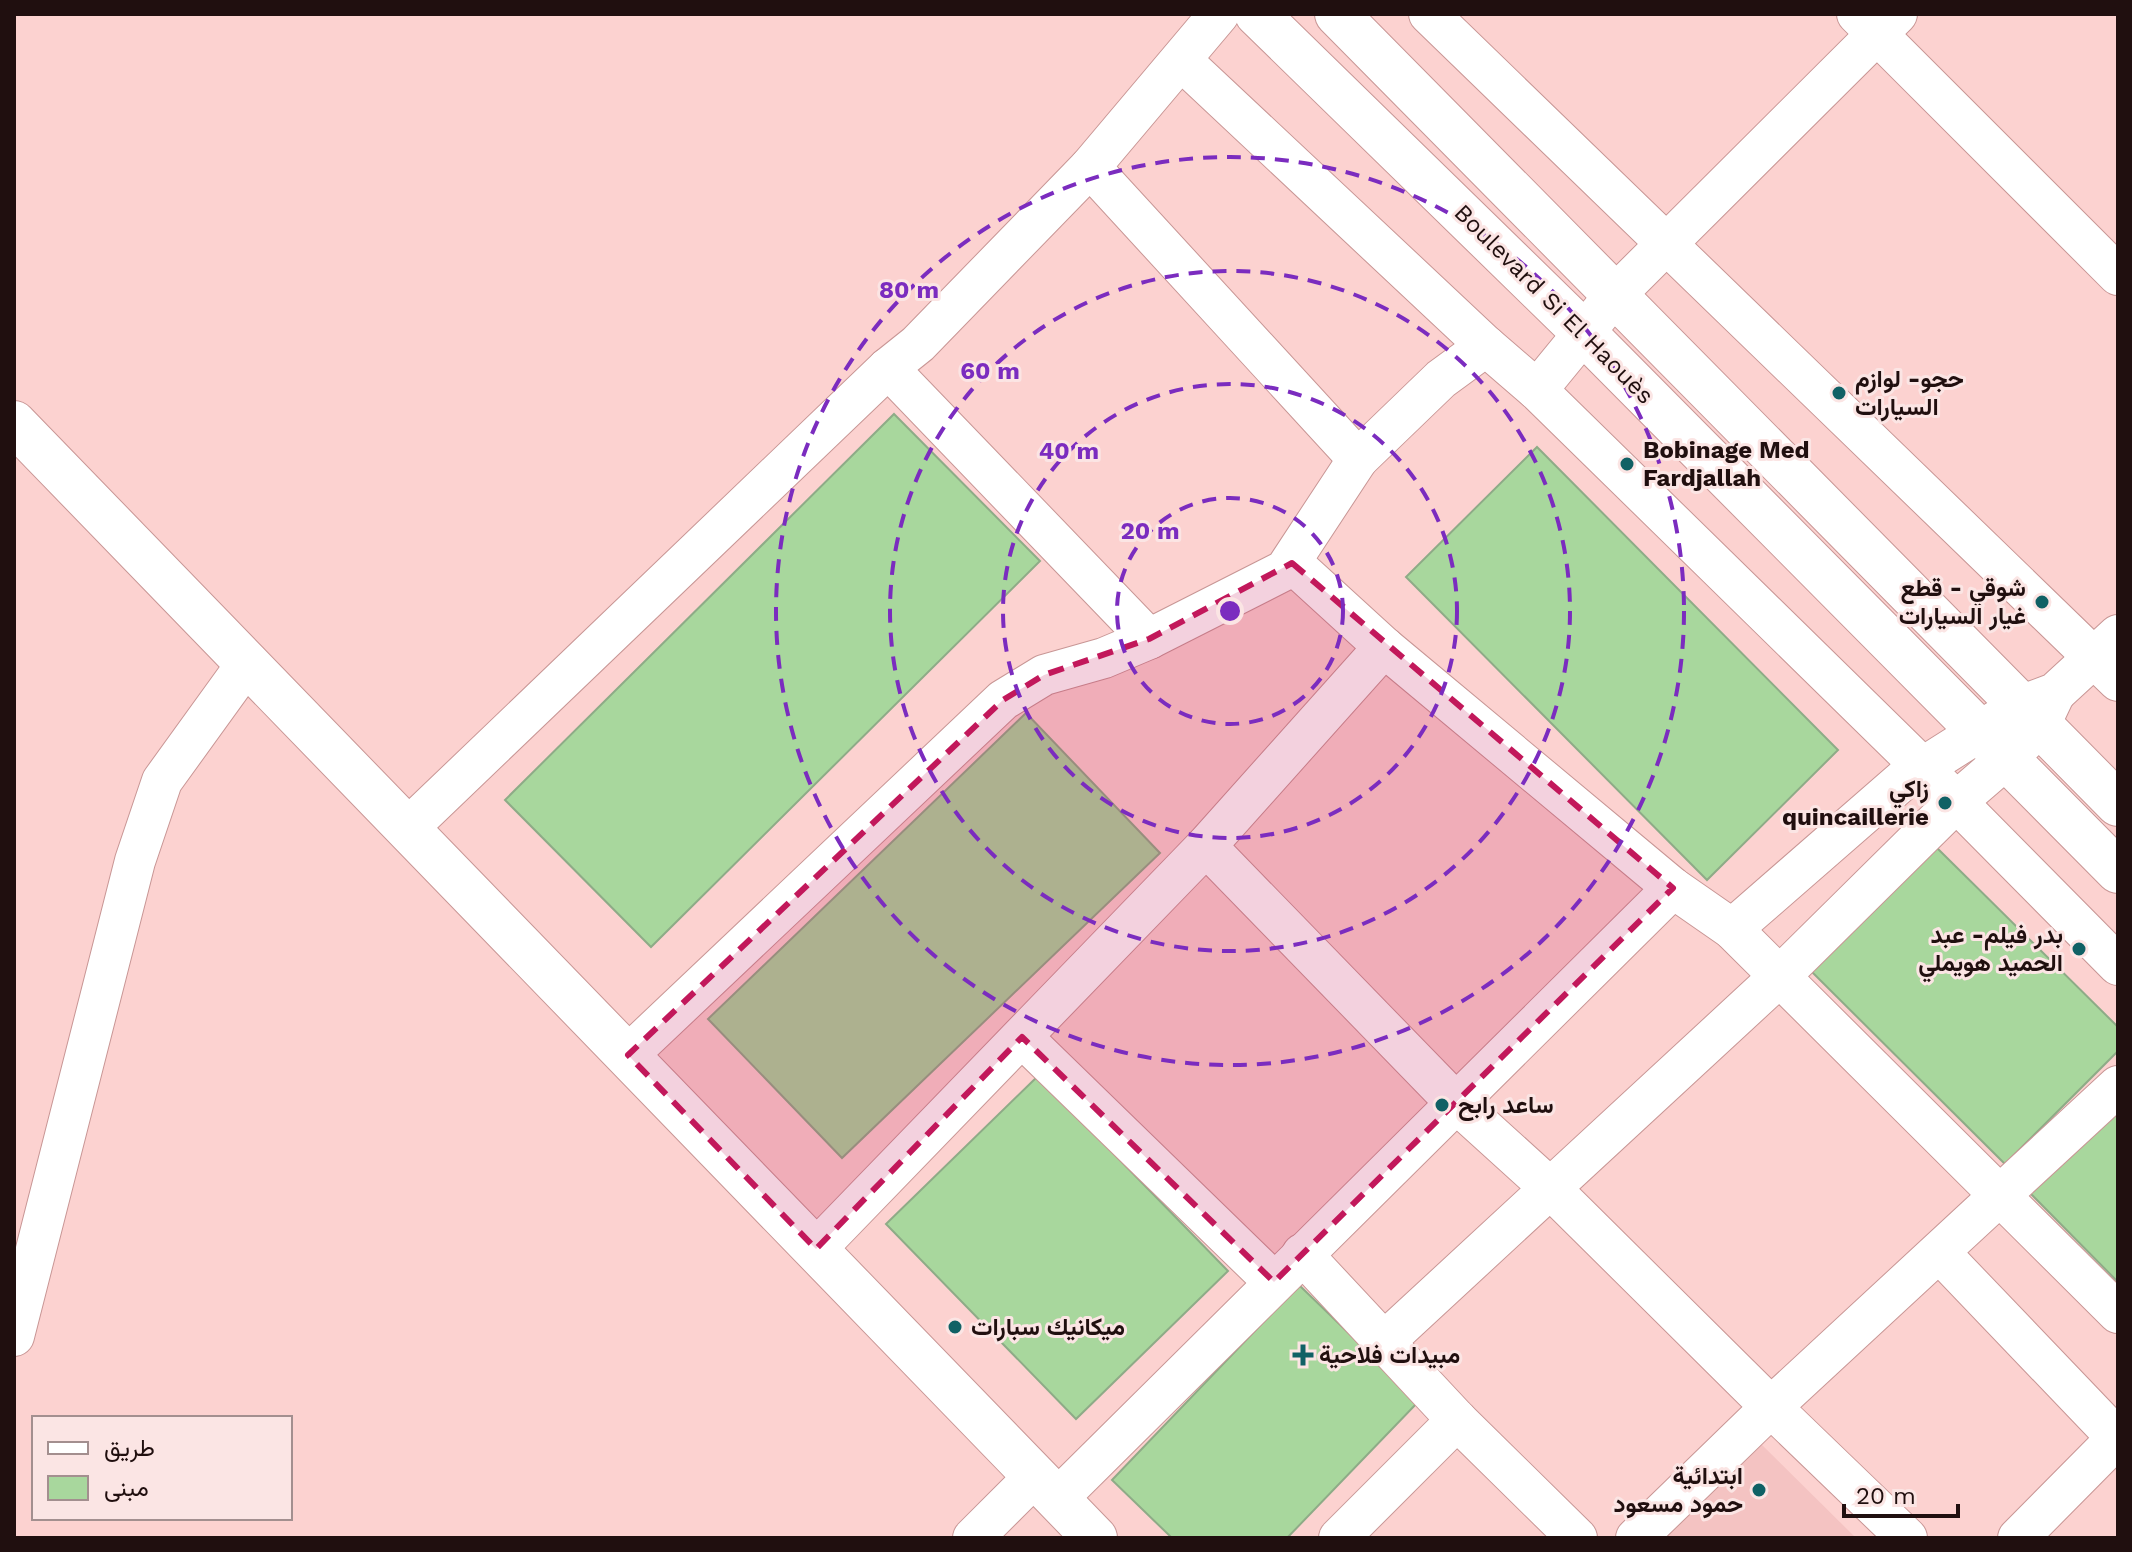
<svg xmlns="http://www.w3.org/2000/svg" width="2132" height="1552" viewBox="0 0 2132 1552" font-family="'Work Sans',Vazirmatn,sans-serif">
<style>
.built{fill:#f4c3c2}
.building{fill:#a8d79d;stroke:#8eab87;stroke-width:2}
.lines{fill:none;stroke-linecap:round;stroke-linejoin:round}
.street-casing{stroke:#c89695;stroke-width:42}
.secondary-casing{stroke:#c89695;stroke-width:46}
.primary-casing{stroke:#c89695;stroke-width:46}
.street{stroke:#fff;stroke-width:40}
.secondary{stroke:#fff;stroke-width:44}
.primary{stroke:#fff;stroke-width:44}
.marked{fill:#c2185b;fill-opacity:0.2;stroke:#c2185b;stroke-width:6;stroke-dasharray:16 10;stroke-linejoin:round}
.ring{fill:none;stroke:#7b2cbf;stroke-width:4;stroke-dasharray:14 10}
.poi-dot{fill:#106165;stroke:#fbe5e4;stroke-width:3}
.labels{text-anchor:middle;stroke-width:6;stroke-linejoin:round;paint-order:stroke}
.street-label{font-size:24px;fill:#200f0f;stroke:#fbe5e4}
.poi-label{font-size:24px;font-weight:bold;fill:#200f0f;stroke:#fbe5e4;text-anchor:start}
.centre{fill:#7b2cbf;stroke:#fbe5e4;stroke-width:4}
.ring-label{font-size:24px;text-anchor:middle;font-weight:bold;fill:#7b2cbf;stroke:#fbe5e4;stroke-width:6;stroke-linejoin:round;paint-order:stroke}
</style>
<rect width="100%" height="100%" fill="#fcd2d0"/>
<!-- built -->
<path class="built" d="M1759 1442 1856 1538H1662Z"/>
<!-- building -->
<g class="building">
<path d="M894 414 1040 561 651 947 505 800Z"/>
<path d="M1537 447 1838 750 1707 880 1406 577Z"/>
<path d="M1026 713 1160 853 842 1158 708 1019Z"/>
<path d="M1934 845 2118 1027V1051L2005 1164 1810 970Z"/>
<path d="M1038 1076 1228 1271 1076 1419 886 1224Z"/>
<path d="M2118 1103V1282L2029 1192Z"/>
<path d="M1299 1285 1419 1401 1287 1538H1172L1112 1480Z"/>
</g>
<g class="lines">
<defs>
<g id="street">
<path d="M1429 14 2118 681"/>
<path d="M1857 14 2118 275"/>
<path d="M1181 60 1486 346"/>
<path d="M1090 167 1358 459 1441 379 1486 346 1537 390 1922 767 2118 965"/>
<path d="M888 368 1149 639"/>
<path d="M1537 390 1614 296 1897 14"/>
<path d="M1292 563 1384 647 1673 888 1732 929 2118 1313"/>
<path d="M409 827 888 368 918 344 1090 167 1219 14"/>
<path d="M1206 846 1454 1101 1550 1188 1771 1407 1636 1538"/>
<path d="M1732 929 1903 780 2020 706 2055 693 2118 635"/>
<path d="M1022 1037 1274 1282"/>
<path d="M628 1055 1003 700 1044 675 1104 658 1149 639 1285 570 1358 459"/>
<path d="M816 1249 1206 846 1384 647"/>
<path d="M1940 1253 2117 1438"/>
<path d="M1302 1254 1457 1420 1577 1538"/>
<path d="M14 1336 135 861 162 781 248 662"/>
<path d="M1384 1342 1780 976 1956 802 2007 758 2039 727 2055 693"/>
<path d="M1057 1499 1673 888"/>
<path d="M973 1538 1035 1476"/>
<path d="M1339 1538 1457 1420"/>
<path d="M1907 1538 1771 1407 2118 1086"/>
<path d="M2018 1538 2118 1437"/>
</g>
<path id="secondary" d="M14 423 1095 1538"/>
<g id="primary">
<path d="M1257 14 1584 333 2118 871"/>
<path d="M1337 14 2118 804"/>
</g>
</defs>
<!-- street casing -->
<use href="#street" class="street-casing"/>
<!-- secondary casing -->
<use href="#secondary" class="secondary-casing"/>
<!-- primary casing -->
<use href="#primary" class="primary-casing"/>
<!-- street -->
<use href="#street" class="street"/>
<!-- secondary -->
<use href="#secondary" class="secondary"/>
<!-- primary -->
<use href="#primary" class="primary"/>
</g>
<!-- marked area -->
<path class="marked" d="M1292 563 1673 888 1274 1282 1022 1037 816 1249 628 1055 1003 700 1044 675 1149 639Z"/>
<!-- distance rings -->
<g class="ring">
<circle cx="1230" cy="611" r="113"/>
<circle cx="1230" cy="611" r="227"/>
<circle cx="1230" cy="611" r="340"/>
<circle cx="1230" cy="611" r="454"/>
</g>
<!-- markers -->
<g class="poi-dot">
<circle cx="1839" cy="393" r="8"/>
<circle cx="1627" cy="464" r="8"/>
<circle cx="2042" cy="602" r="8"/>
<circle cx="1945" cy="803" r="8"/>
<circle cx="2079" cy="949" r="8"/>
<circle cx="1442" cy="1105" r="8"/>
<circle cx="955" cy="1327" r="8"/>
<path d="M1299 1343h8v8h8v8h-8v8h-8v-8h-8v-8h8z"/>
<circle cx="1759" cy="1490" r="8"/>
</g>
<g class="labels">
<!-- street labels -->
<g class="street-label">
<text transform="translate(1554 304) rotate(45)" y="8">Boulevard Si El Haouès</text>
</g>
<!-- poi labels -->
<g class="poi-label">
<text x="1855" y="387">حجو- لوازم<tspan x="1855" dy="28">السيارات</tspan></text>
<text x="1643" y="458">Bobinage Med<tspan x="1643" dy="28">Fardjallah</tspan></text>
<text x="2026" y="596" text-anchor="end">شوقي - قطع<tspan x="2026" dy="28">غيار السيارات</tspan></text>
<text x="1929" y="797" text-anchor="end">زاكي<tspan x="1929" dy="28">quincaillerie</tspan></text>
<text x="2063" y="943" text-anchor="end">بدر فيلم- عبد<tspan x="2063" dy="28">الحميد هويملي</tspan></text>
<text x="1458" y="1113">ساعد رابح</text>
<text x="971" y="1335">ميكانيك سبارات</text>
<text x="1319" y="1363">مبيدات فلاحية</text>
<text x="1743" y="1484" text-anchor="end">ابتدائية<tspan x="1743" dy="28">حمود مسعود</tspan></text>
</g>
</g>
<circle cx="1230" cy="611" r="12" class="centre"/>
<g class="ring-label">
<text x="909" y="298">80 m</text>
<text x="990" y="379">60 m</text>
<text x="1069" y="459">40 m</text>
<text x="1150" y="539">20 m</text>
</g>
<!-- border -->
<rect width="2132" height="1552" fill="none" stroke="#200f0f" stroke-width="32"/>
<!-- legend -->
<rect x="32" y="1416" width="260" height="104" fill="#fbe5e4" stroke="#a38f8f" stroke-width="2"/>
<rect x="48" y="1442" width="40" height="12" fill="#ffffff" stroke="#a38f8f" stroke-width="2"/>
<text x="104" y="1456" font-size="24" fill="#200f0f">طريق</text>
<rect x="48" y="1476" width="40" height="24" fill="#a8d79d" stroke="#a38f8f" stroke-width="2"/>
<text x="104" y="1496" font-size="24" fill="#200f0f">مبنى</text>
<!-- scale -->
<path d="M1844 1504v12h114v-12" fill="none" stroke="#200f0f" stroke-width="4"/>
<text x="1856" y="1504" font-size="24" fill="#200f0f" stroke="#fbe5e4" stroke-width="6" paint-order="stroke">20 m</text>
</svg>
